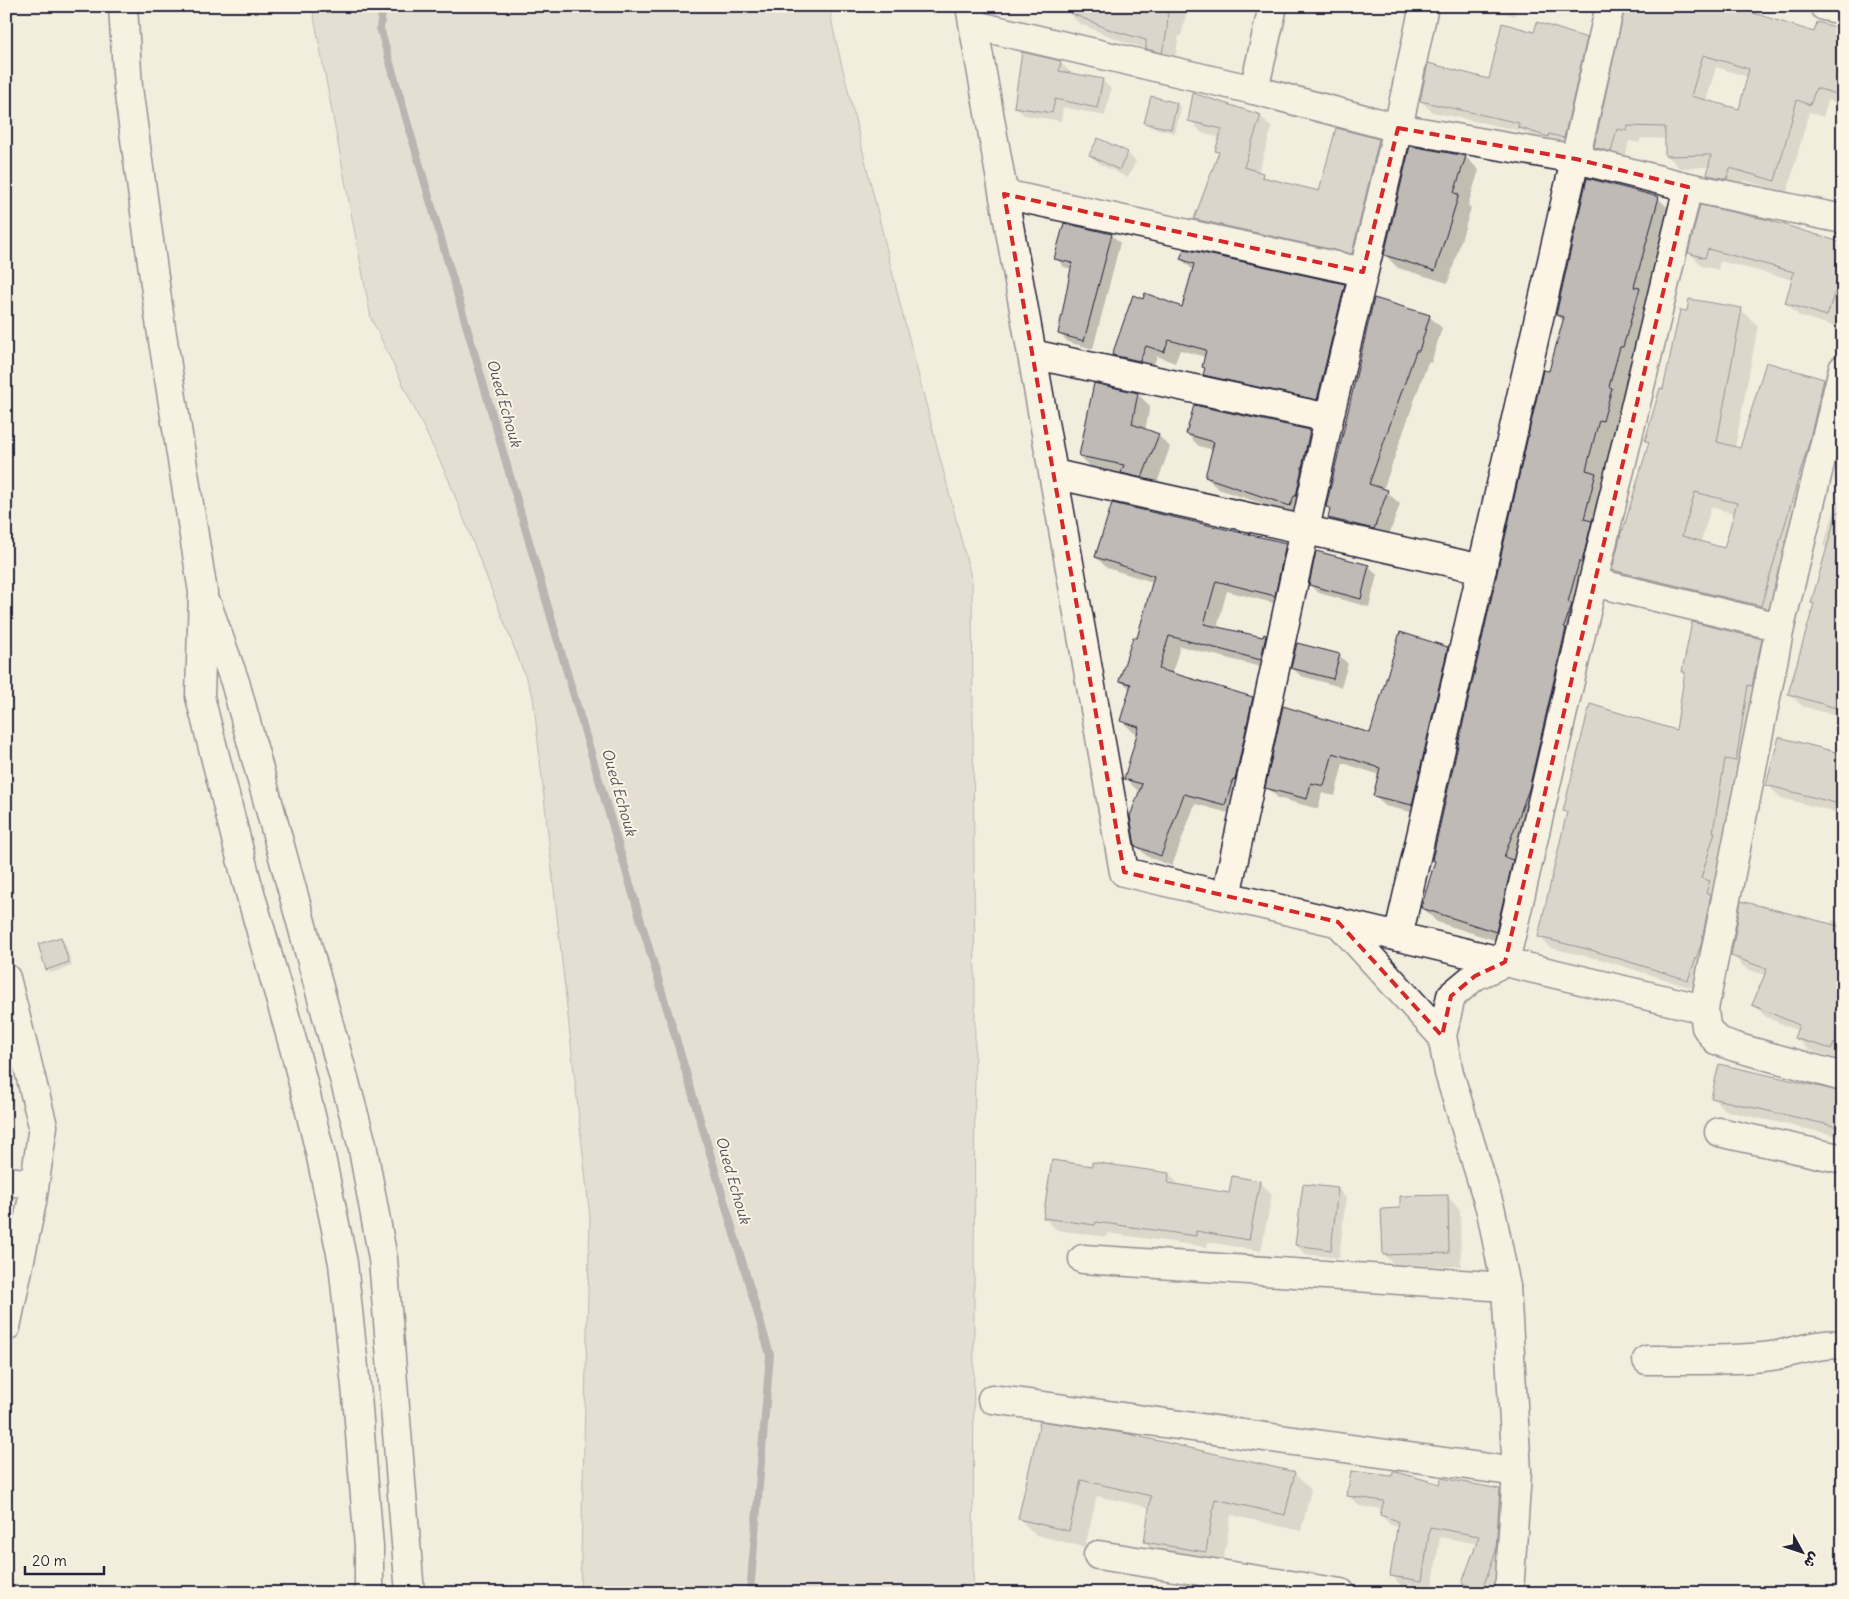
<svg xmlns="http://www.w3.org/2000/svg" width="1849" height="1599" viewBox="0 0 1849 1599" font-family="Delius,'Playpen Sans Arabic',sans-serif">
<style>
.green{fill:#d4cfc6;stroke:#7b7880}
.shadow{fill:#0003;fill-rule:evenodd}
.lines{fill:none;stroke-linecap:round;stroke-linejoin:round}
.stream{stroke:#75727b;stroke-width:8}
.building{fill:#bfbab6;stroke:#22223b;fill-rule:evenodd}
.minor-casing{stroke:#22223b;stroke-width:31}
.minor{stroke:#fcf5e5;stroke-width:28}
.marked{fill:none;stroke:#d62828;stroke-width:4;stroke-dasharray:10 6;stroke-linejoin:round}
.labels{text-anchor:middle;stroke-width:4;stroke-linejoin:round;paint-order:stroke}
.water-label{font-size:15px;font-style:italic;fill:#525160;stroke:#fcf5e5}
</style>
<rect width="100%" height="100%" fill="#f3edde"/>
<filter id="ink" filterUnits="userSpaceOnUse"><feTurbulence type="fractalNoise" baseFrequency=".02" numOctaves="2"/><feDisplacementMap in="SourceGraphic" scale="10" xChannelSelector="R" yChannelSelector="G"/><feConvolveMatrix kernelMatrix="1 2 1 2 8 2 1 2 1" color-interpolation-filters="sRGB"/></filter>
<g filter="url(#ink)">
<!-- green -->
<path class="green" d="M312 6H829L834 33 901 308 972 581 975 1007 973 1593H580L590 1218 533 696 448 478 371 318Z"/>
<!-- shadow -->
<g class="shadow">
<path d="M1070 6H1188L1181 36H1179L1174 64 1159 61 1148 49 1124 42 1080 24 1068 12Z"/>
<path d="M1485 6H1517L1514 16Z"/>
<path d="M1626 10 1815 34 1835 28V25L1843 26V104L1828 100 1823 117 1809 112 1787 193 1743 180 1740 191 1721 187 1708 175 1710 167 1679 168 1667 155V139L1641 138 1639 143 1629 141 1624 164 1608 160 1595 147ZM1716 67 1748 77 1740 111 1706 101Z"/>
<path d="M1535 34 1586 39 1597 50 1575 148 1531 137 1526 132 1432 112 1421 101 1490 81Z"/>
<path d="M1060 62 1069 71V74L1102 80 1111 89 1105 116 1063 107 1061 121 1024 115 1015 106Z"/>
<path d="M1152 98 1177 104 1181 108 1175 133 1150 127 1146 123Z"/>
<path d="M1260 116 1272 128 1258 173 1267 180 1320 193 1379 140 1391 153 1364 265 1208 231 1196 219 1220 153 1217 150 1221 138 1202 133 1190 120Z"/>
<path d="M1411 147 1466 157 1479 170 1468 205 1471 208 1448 283 1398 268 1385 255Z"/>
<path d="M1127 153 1136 161 1128 178 1100 164 1091 155Z"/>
<path d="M1658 198 1673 213 1617 434H1614L1601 480 1610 489 1510 945 1437 922 1423 908 1436 863 1433 859 1550 373 1564 322 1557 315Z"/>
<path d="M1701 207 1843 244V319L1840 328 1799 316 1786 303 1793 280 1720 261 1718 270 1702 266 1690 253Z"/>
<path d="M1112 235 1120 243 1093 349 1068 342 1059 333 1072 269 1064 267 1056 258Z"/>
<path d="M1181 259 1344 285 1355 296 1328 410 1216 386 1205 375 1206 370 1203 367 1206 357 1180 350 1175 363 1157 356 1151 372 1125 366 1114 355 1183 309 1193 270Z"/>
<path d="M1741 310 1758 326 1735 448 1741 449 1767 364 1824 380 1840 396 1777 622 1629 586 1613 570 1650 444 1646 440 1664 390ZM1711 507 1735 514 1725 550 1701 542Z"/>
<path d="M1429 316 1442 328 1431 363 1428 362 1383 490 1387 492 1400 504 1387 541 1341 530 1329 518 1331 510 1327 506Z"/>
<path d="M1138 394 1150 406 1145 430 1158 435 1170 447 1155 489 1135 485 1125 475 1092 468 1080 456Z"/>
<path d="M1195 406 1310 431 1322 443 1303 517 1218 489 1206 477 1213 450 1199 446 1187 434Z"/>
<path d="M1843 486V718L1802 706 1789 694 1815 606 1812 603 1827 549 1823 545Z"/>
<path d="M1285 544 1296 555 1285 606 1227 591 1217 628 1264 639 1266 636 1277 647 1272 670 1180 646 1172 674 1252 698 1263 710 1236 815 1195 804 1172 866 1148 857 1136 846 1141 791 1137 790 1126 779 1138 734 1133 732 1122 721 1131 690 1121 680 1138 640 1153 582 1107 568 1096 557Z"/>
<path d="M1317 553 1369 566 1377 575 1369 607 1319 593 1310 585Z"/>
<path d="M1761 640 1772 651 1746 771 1735 769 1723 843 1725 844 1713 885 1720 892 1699 990 1603 960 1550 948 1540 937 1568 814 1564 811 1677 732 1686 674 1683 671Z"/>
<path d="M1447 648 1458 659 1423 815 1385 806 1375 795 1380 775 1343 763 1335 796 1322 793 1318 809 1278 798 1267 787 1284 708 1370 734Z"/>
<path d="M1339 655 1348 664 1341 687 1301 676 1292 668Z"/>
<path d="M1843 755V814L1781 798 1767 785Z"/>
<path d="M1843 844V860L1839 856Z"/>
<path d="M1832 920 1843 923V1061L1809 1050 1796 1038 1798 1031 1766 1017 1753 1004 1766 976 1745 968 1732 955 1831 925Z"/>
<path d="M61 939 65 943 72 966 51 973 47 969Z"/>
<path d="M1843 1093V1137L1726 1111 1713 1098Z"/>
<path d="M1093 1167 1169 1174 1181 1187 1230 1194 1260 1182 1272 1194 1261 1251 1208 1242 1207 1247 1107 1233V1237L1057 1230 1044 1218Z"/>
<path d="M1338 1189 1346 1198 1339 1258 1305 1254 1296 1245Z"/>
<path d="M1447 1196 1460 1210 1461 1266 1397 1268 1384 1254 1401 1210Z"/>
<path d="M1124 1434 1294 1473 1311 1490 1301 1531 1231 1515 1222 1568 1162 1559 1145 1542 1151 1508 1097 1496 1085 1547 1036 1535 1019 1519Z"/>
<path d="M1441 1486 1500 1490 1510 1500 1506 1562 1494 1593H1473L1463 1582 1478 1544 1440 1537 1432 1590 1402 1586 1392 1576 1398 1527 1391 1525 1381 1515 1383 1509 1359 1506 1348 1495Z"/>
</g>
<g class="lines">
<!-- stream -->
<path class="stream" d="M383 6 380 28 566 669 770 1355 750 1593"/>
</g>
<!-- building -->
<g class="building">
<path d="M1054 6H1168L1167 31 1162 53 1146 49V40L1111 30Z"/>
<path d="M1625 6H1731L1814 32 1817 22 1843 29V96L1816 88 1810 105 1797 100 1775 181 1730 168 1727 179 1707 175 1711 155 1665 156V127L1628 126 1627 131 1617 129 1611 152 1594 147ZM1703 55 1749 69 1739 109 1691 96Z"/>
<path d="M1537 22 1587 38 1564 138 1549 134 1548 137 1518 127 1519 123 1420 101 1428 63 1489 79 1502 23 1534 32Z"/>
<path d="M1022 52 1061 61 1059 71 1103 79 1097 108 1055 99 1052 113 1014 107Z"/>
<path d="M1193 93 1261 115 1244 167 1263 173 1262 177 1319 191 1336 128 1379 139 1352 254 1194 219 1219 152 1215 151 1222 129 1188 121Z"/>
<path d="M1151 96 1177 103 1171 129 1144 123Z"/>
<path d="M1098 138 1128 152 1119 170 1089 155Z"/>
<path d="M1410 146 1466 156 1454 193 1459 194 1435 271 1384 255Z"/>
<path d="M1587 178 1659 197 1634 287 1640 288 1623 347H1620L1609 387 1612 388 1603 421 1599 420 1586 470 1596 473 1584 519 1592 521 1582 562H1579L1568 602 1572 604 1564 627 1566 628 1529 789 1504 857 1513 860 1496 932 1421 908 1435 861 1432 860 1543 370 1549 371 1564 317 1556 315Z"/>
<path d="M1700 205 1769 220 1843 243V267L1827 316 1785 303 1794 272 1708 249 1705 258 1688 253Z"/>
<path d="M1064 223 1112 234 1084 341 1058 334 1072 263 1054 259Z"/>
<path d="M1184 249 1345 284 1317 400 1203 375 1205 368 1202 367 1206 350 1169 340 1164 352 1146 346 1140 361 1112 355 1133 295 1143 299 1145 293 1182 307 1194 264 1180 259Z"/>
<path d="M1374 298 1430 315 1419 351H1416L1369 484 1388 490 1374 529 1328 518 1330 508 1326 507Z"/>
<path d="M1689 299 1742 308 1717 442 1740 448 1766 362 1824 379 1808 446 1761 606 1612 570 1622 529 1623 530 1649 442 1645 441 1660 388 1663 389 1680 310 1687 311ZM1695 492 1737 503 1724 548 1682 536Z"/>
<path d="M1094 383 1138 393 1132 424 1159 434 1142 478 1121 473 1124 465 1079 456Z"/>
<path d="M1194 405 1310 430 1296 496H1294L1290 506 1205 477 1214 442 1186 434Z"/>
<path d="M1112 503 1286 543 1275 596 1216 581 1204 624 1263 637 1264 634 1266 635 1261 660 1169 636 1159 669 1253 697 1235 780 1233 779 1225 805 1184 794 1161 856 1135 846 1130 816 1142 784 1124 779 1139 727 1120 721 1131 684 1119 681 1133 637 1137 638 1154 576 1095 557Z"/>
<path d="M1837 512 1843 513V710L1788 694 1814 604 1811 603Z"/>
<path d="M1316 551 1369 565 1361 599 1309 585Z"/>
<path d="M1692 622 1762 639 1752 686 1748 685 1736 761 1725 759 1713 832H1715L1701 878 1710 881 1706 893 1711 894 1701 945 1688 980 1591 950 1538 937 1567 812 1563 811 1590 704 1676 730 1685 672H1682Z"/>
<path d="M1400 632 1448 647 1412 805 1373 796 1380 768 1333 753 1324 786 1311 783 1307 799 1265 788 1283 706 1370 733Z"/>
<path d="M1297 643 1340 654 1333 679 1291 668Z"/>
<path d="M1779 737 1843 754V805L1766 785Z"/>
<path d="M1741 901 1843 927V1046L1834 1043 1832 1049 1794 1038 1799 1025 1752 1005 1767 969 1731 956Z"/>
<path d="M61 937 69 962 46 970 38 944Z"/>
<path d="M1719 1064 1843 1092V1128L1711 1098Z"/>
<path d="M1052 1160 1092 1166V1162L1169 1173 1168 1183 1229 1193 1232 1176 1260 1181 1249 1240 1196 1231V1236L1096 1222 1095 1225 1043 1218Z"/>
<path d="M1303 1184 1338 1188 1331 1250 1295 1245Z"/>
<path d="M1448 1195 1449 1253 1383 1255 1381 1209 1400 1208V1196Z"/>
<path d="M1040 1421 1124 1433 1295 1472 1285 1515 1215 1499 1206 1552 1144 1542 1151 1496 1081 1480 1069 1531 1018 1519Z"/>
<path d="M1351 1471 1392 1476 1393 1471 1440 1484 1441 1478 1500 1489 1496 1551 1482 1590 1462 1583 1479 1536 1430 1527 1422 1581 1390 1576 1398 1521 1380 1515 1384 1501 1347 1496Z"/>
</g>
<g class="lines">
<defs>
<g id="minor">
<path d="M123 6 128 88 161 328 203 592 200 697 247 882 295 1051 320 1152 343 1263 357 1396 369 1547V1593"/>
<path d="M970 6 1124 872 1704 1009"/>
<path d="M1824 6 1843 10"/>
<path d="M974 25 1254 90 1398 128 1576 159 1688 187 1843 219"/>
<path d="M1254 90 1273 6"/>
<path d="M1004 194 1363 272"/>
<path d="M1032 354 1329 418"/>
<path d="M1843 369 1780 627 1704 1009 1706 1027 1716 1040 1735 1047 1843 1077"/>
<path d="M1054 474 1482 569"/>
<path d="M1593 582 1780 627"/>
<path d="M208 607 235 682 362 1144 383 1259 410 1593"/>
<path d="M1226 896 1329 418 1398 128 1424 6"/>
<path d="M1338 922 1442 1036"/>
<path d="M1398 937 1610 6"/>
<path d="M6 978 43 1126 32 1202 6 1327"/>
<path d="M1719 1132 1843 1159"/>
<path d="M6 1181 34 1184"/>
<path d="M1083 1259 1506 1287"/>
<path d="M1647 1360C1686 1360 1725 1361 1763 1357 1790 1355 1815 1342 1843 1345"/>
<path d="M992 1399 1517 1472"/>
<path d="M1098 1555 1341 1593"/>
<path d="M1509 1593 1517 1472 1506 1287 1491 1211 1449 1073 1442 1036 1451 996 1475 976 1505 962 1593 582 1688 187"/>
</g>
</defs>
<!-- minor casing -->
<use href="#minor" class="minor-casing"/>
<!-- minor -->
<use href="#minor" class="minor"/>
</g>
</g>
<!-- marked area -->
<path d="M0 0H1849V1599H0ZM1398 128 1576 159 1688 187 1505 962 1475 976 1451 996 1442 1036 1338 922 1124 872 1004 194 1363 272Z" fill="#f3edde" fill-opacity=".55" fill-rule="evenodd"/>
<path class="marked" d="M1398 128 1576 159 1688 187 1505 962 1475 976 1451 996 1442 1036 1338 922 1124 872 1004 194 1363 272Z"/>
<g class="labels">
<!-- water labels -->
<g class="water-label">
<text transform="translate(504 403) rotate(74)" y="5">Oued Echouk</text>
<text transform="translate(619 792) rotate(74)" y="5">Oued Echouk</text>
<text transform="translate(733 1180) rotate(74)" y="5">Oued Echouk</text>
</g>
</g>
<!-- margin -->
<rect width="1849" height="1599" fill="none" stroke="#fcf5e5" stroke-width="25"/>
<rect x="12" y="12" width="1824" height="1574" fill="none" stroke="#22223b" stroke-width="2" filter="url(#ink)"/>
<!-- north arrow -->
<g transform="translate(1802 1552) rotate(130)" stroke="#fcf5e5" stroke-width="4" paint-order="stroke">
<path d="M0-4L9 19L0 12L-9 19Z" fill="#22223b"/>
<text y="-8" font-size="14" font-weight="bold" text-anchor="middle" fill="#22223b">ش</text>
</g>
<!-- scale -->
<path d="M25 1566v8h79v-8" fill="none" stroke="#22223b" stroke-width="2.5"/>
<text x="32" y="1566" font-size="15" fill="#22223b" stroke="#fcf5e5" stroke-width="4" paint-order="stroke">20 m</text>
</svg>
